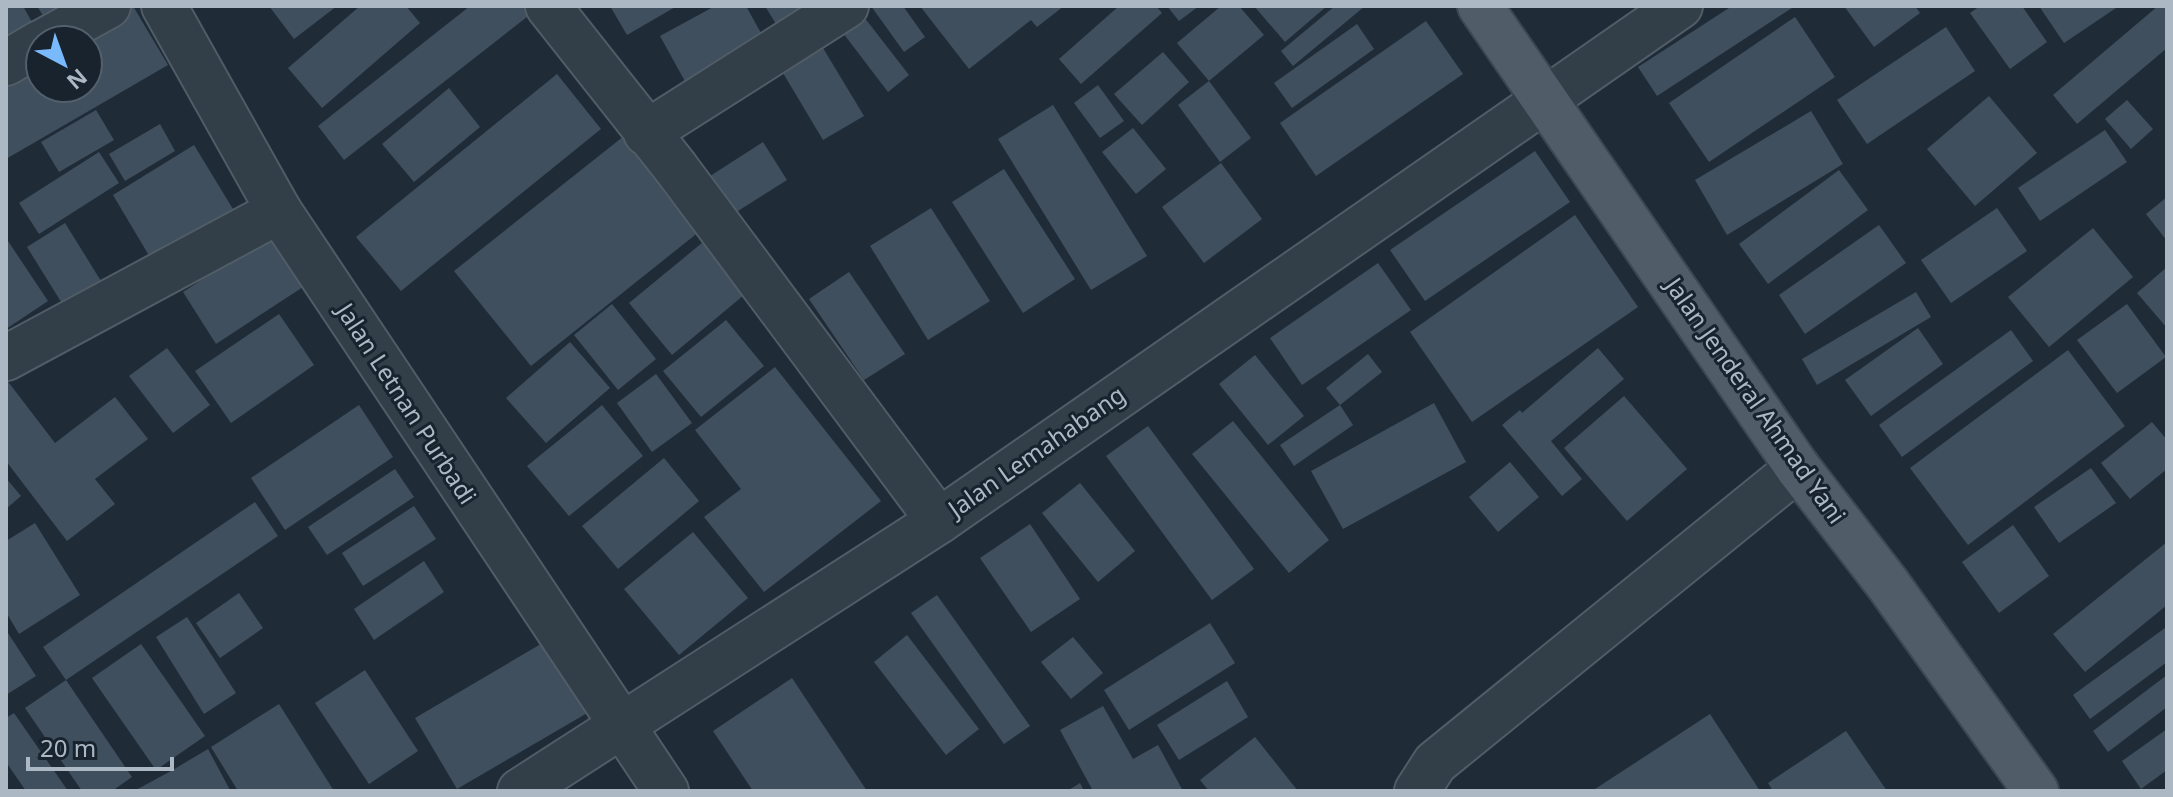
<svg xmlns="http://www.w3.org/2000/svg" width="2173" height="797" viewBox="0 0 2173 797" font-family="'Noto Sans',sans-serif">
<style>
.building{fill:#3f4f5d}
.lines{fill:none;stroke-linecap:round;stroke-linejoin:round}
.minor-casing{stroke:#505c66;stroke-width:48}
.major-casing{stroke:#3c4752;stroke-width:48}
.minor{stroke:#323e48;stroke-width:44}
.major{stroke:#505d69;stroke-width:44}
.labels{text-anchor:middle;stroke-width:6;stroke-linejoin:round;paint-order:stroke}
.street-label{font-size:24px;fill:#acb9c5;stroke:#18232d}
</style>
<rect width="100%" height="100%" fill="#1f2c38"/>
<!-- building -->
<g class="building">
<path d="M6 6H23L38 33 6 51Z"/>
<path d="M37 6H85L50 27Z"/>
<path d="M133 6 168 65 6 159V80L40 59V88H88V40H73Z"/>
<path d="M269 6H337L294 39Z"/>
<path d="M360 6H406L420 23 322 108 288 68Z"/>
<path d="M470 6H541L344 160 318 126Z"/>
<path d="M610 6H677L627 35Z"/>
<path d="M715 6H746L766 42 687 85 660 36Z"/>
<path d="M765 6H822L784 37Z"/>
<path d="M871 6H903L925 37 904 52Z"/>
<path d="M920 6H1064L1037 27 1031 20 969 69Z"/>
<path d="M1119 6H1156L1162 13 1081 84 1059 59Z"/>
<path d="M1167 6H1199L1179 21Z"/>
<path d="M1221 6H1239L1264 35 1209 81 1177 43Z"/>
<path d="M1254 6H1327L1285 42Z"/>
<path d="M1335 6H1365L1293 66 1281 51Z"/>
<path d="M1732 6H1795L1657 96 1638 67Z"/>
<path d="M1844 6H1915L1920 13 1874 47Z"/>
<path d="M1980 6H2022L2047 42 2010 69 1970 13Z"/>
<path d="M2039 6H2119L2064 43Z"/>
<path d="M2158 6 2167 9V48L2077 124 2053 95Z"/>
<path d="M864 17 909 75 888 92 843 33Z"/>
<path d="M1795 17 1835 77 1709 162 1669 103Z"/>
<path d="M1426 21 1463 74 1316 176 1280 123Z"/>
<path d="M1357 24 1374 49 1292 108 1274 83Z"/>
<path d="M1946 27 1975 71 1867 144 1837 100Z"/>
<path d="M820 43 864 116 823 140 780 68Z"/>
<path d="M1163 52 1189 82 1142 125 1114 94Z"/>
<path d="M557 74 601 129 401 291 356 237Z"/>
<path d="M1209 81 1251 138 1220 162 1178 105Z"/>
<path d="M1098 85 1124 121 1100 138 1074 103Z"/>
<path d="M449 88 480 127 414 182 382 144Z"/>
<path d="M1989 96 2037 153 1975 206 1927 149Z"/>
<path d="M2127 100 2153 129 2131 149 2105 119Z"/>
<path d="M1053 105 1147 256 1091 290 998 139Z"/>
<path d="M96 110 114 140 59 172 41 142Z"/>
<path d="M1811 111 1843 164 1727 235 1695 180Z"/>
<path d="M160 124 175 151 125 181 109 154Z"/>
<path d="M1133 128 1166 169 1136 194 1102 152Z"/>
<path d="M2105 130 2127 162 2040 221 2018 188Z"/>
<path d="M629 132 705 227 531 366 454 271Z"/>
<path d="M763 142 787 180 727 218 704 180Z"/>
<path d="M194 145 236 214 154 264 113 195Z"/>
<path d="M1535 151 1570 202 1425 301 1390 250Z"/>
<path d="M99 152 119 183 39 234 19 203Z"/>
<path d="M1221 163 1262 219 1204 263 1162 207Z"/>
<path d="M1004 169 1075 279 1023 313 952 202Z"/>
<path d="M1839 170 1868 210 1768 284 1739 244Z"/>
<path d="M2167 197V241L2146 214Z"/>
<path d="M931 208 990 301 928 340 870 246Z"/>
<path d="M1997 208 2027 251 1951 303 1921 260Z"/>
<path d="M1575 215 1638 307 1472 422 1410 332Z"/>
<path d="M65 223 101 281 63 305 27 247Z"/>
<path d="M1879 225 1906 263 1805 334 1779 295Z"/>
<path d="M2093 228 2133 277 2049 347 2008 297Z"/>
<path d="M269 236 303 287 216 344 183 292Z"/>
<path d="M6 238 48 301 6 329Z"/>
<path d="M708 238 750 290 672 355 629 303Z"/>
<path d="M1378 263 1411 310 1302 385 1270 338Z"/>
<path d="M2167 267V328L2137 293Z"/>
<path d="M849 272 905 354 864 380 809 299Z"/>
<path d="M1916 292 1931 317 1817 385 1802 359Z"/>
<path d="M612 304 656 359 618 390 574 335Z"/>
<path d="M2127 304 2166 357 2117 393 2077 340Z"/>
<path d="M279 314 314 365 231 423 195 371Z"/>
<path d="M726 320 764 366 701 417 663 371Z"/>
<path d="M1918 328 1943 364 1871 416 1845 380Z"/>
<path d="M2011 330 2033 361 1902 457 1879 425Z"/>
<path d="M570 342 610 388 546 443 506 398Z"/>
<path d="M167 348 210 405 173 433 129 376Z"/>
<path d="M1598 348 1624 379 1551 441 1582 479 1562 496 1502 425 1520 410 1522 413Z"/>
<path d="M2068 350 2125 426 1968 545 1910 468Z"/>
<path d="M1368 354 1382 372 1340 405 1326 388Z"/>
<path d="M1255 355 1304 416 1268 445 1219 384Z"/>
<path d="M775 367 881 501 764 592 704 517 741 489 695 430Z"/>
<path d="M656 374 692 423 652 452 617 403Z"/>
<path d="M6 379 55 443 115 397 148 439 95 479 115 504 67 541 6 461Z"/>
<path d="M1624 396 1687 469 1627 521 1564 448Z"/>
<path d="M1434 403 1466 462 1343 529 1311 471Z"/>
<path d="M359 405 393 457 285 530 251 478Z"/>
<path d="M602 405 643 456 569 516 527 466Z"/>
<path d="M1340 405 1353 425 1294 466 1280 445Z"/>
<path d="M1233 421 1329 540 1289 573 1192 454Z"/>
<path d="M2152 422 2167 440V469L2130 499 2101 463Z"/>
<path d="M1148 426 1254 569 1212 600 1106 456Z"/>
<path d="M664 458 699 501 618 569 582 526Z"/>
<path d="M1510 462 1539 497 1498 532 1469 497Z"/>
<path d="M2091 468 2116 503 2059 543 2034 507Z"/>
<path d="M395 469 414 497 327 555 308 527Z"/>
<path d="M6 478 21 496 6 509Z"/>
<path d="M1080 483 1135 551 1098 582 1042 513Z"/>
<path d="M255 502 278 536 66 680 43 647Z"/>
<path d="M414 506 436 539 363 586 342 553Z"/>
<path d="M35 523 80 595 19 634 6 612V541Z"/>
<path d="M1030 524 1080 599 1031 632 980 558Z"/>
<path d="M2013 525 2049 576 1999 613 1962 562Z"/>
<path d="M693 532 748 598 679 655 624 589Z"/>
<path d="M2167 542V605L2085 672 2053 634Z"/>
<path d="M424 561 444 592 374 640 354 609Z"/>
<path d="M239 593 263 628 220 658 196 623Z"/>
<path d="M937 595 1030 726 1004 744 911 613Z"/>
<path d="M187 617 236 693 204 714 156 637Z"/>
<path d="M1210 623 1235 663 1129 730 1104 690Z"/>
<path d="M2165 628 2167 662 2090 719 2073 695Z"/>
<path d="M6 630 36 676 6 695Z"/>
<path d="M907 635 979 729 946 755 874 662Z"/>
<path d="M1073 637 1103 673 1071 699 1041 662Z"/>
<path d="M546 641 589 712 457 789 415 718Z"/>
<path d="M141 644 205 736 156 770 92 678Z"/>
<path d="M365 670 418 751 369 784 315 703Z"/>
<path d="M2167 675V707L2108 752 2093 731Z"/>
<path d="M792 678 867 791H753L713 731Z"/>
<path d="M66 680 132 777 112 791H82L25 708Z"/>
<path d="M1227 681 1248 717 1179 760 1157 725Z"/>
<path d="M279 704 334 791H238L211 747Z"/>
<path d="M1103 706 1133 759 1158 745 1183 791H1093L1060 730Z"/>
<path d="M14 713 68 791H26L6 762V718Z"/>
<path d="M1710 714 1760 791H1592Z"/>
<path d="M2167 729V770L2141 789 2122 761Z"/>
<path d="M1846 731 1887 791H1773L1768 783Z"/>
<path d="M1255 737 1298 791H1209L1200 780Z"/>
<path d="M208 749 230 790 134 791 171 771Z"/>
<path d="M1080 783 1084 791H1067Z"/>
</g>
<g class="lines">
<defs>
<g id="minor">
<path d="M164 6 279 211 666 791"/>
<path d="M548 6 676 168 939 521"/>
<path d="M46 40 108 6"/>
<path d="M6 63 40 43"/>
<path d="M646 133 846 6"/>
<path d="M6 358 279 211"/>
<path d="M520 791 939 521 1680 6"/>
<path d="M1417 791 1435 763 1798 468"/>
</g>
<path id="major" d="M1480 6 1798 468 1887 583 2036 791"/>
</defs>
<!-- minor casing -->
<use href="#minor" class="minor-casing"/>
<!-- major casing -->
<use href="#major" class="major-casing"/>
<!-- minor -->
<use href="#minor" class="minor"/>
<!-- major -->
<use href="#major" class="major"/>
</g>
<g class="labels">
<!-- street labels -->
<g class="street-label">
<text transform="translate(1755 401) rotate(55)" y="8">Jalan Jenderal Ahmad Yani</text>
<text transform="translate(406 404) rotate(57)" y="8">Jalan Letnan Purbadi</text>
<text transform="translate(1037 452) rotate(-35)" y="8">Jalan Lemahabang</text>
</g>
</g>
<!-- border -->
<rect width="2173" height="797" fill="none" stroke="#acb9c5" stroke-width="16"/>
<!-- north arrow -->
<g transform="translate(64 64) rotate(139)"><circle r="38" fill="#18232d" stroke="#535f6a" stroke-width="2"/>
<path d="M0-6L14 30L0 20L-14 30Z" fill="#79bafd"/>
<text y="-12" font-size="22" font-weight="bold" text-anchor="middle" fill="#acb9c5">N</text>
</g>
<!-- scale -->
<path d="M28 757v12h144v-12" fill="none" stroke="#acb9c5" stroke-width="4"/>
<text x="40" y="757" font-size="24" fill="#acb9c5" stroke="#18232d" stroke-width="6" paint-order="stroke">20 m</text>
</svg>
